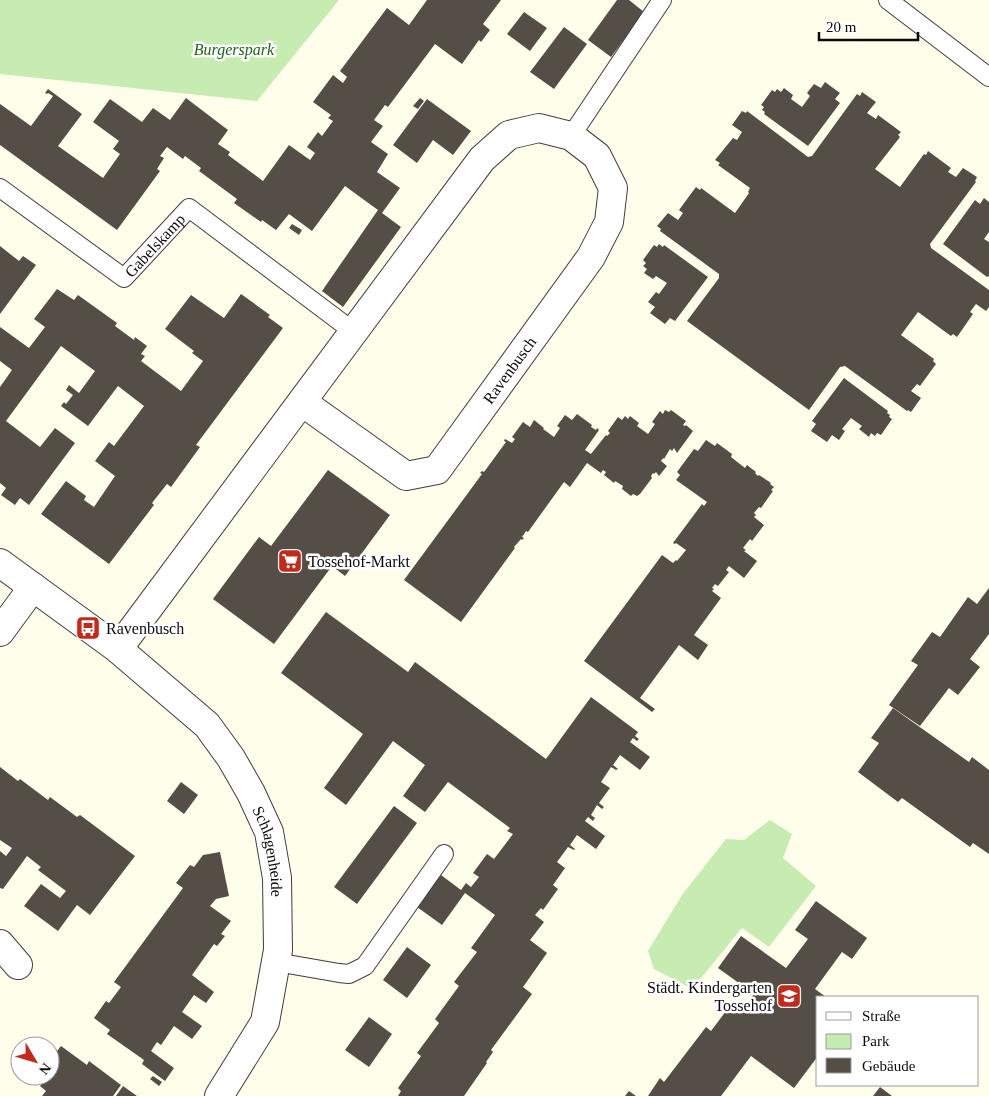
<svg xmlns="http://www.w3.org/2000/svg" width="989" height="1096" viewBox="0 0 989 1096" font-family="'Times New Roman',serif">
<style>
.green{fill:#c7ecb1}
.building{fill:#554e47}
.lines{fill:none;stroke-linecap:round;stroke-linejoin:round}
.service-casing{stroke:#3e3e3e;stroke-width:20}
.minor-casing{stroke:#3e3e3e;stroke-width:30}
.service{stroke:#fff;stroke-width:18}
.minor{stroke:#fff;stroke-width:28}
.labels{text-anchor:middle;stroke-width:5;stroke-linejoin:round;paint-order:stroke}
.park-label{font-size:16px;font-style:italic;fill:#1d6717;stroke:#fff}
.street-label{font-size:16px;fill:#0b0b0b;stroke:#fff}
.poi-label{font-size:16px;fill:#0b0b0b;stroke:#fff;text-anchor:start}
</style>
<rect width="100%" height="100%" fill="#fffeea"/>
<!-- green -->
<g class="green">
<path d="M0 0H339L257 101 0 74Z"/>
<path d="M770 820 792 834 783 858 816 886 769 947 742 928 692 989 654 969 648 951 682 895 726 839 744 840Z"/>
</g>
<!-- building -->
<g class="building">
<path d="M427 0H501L483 24 490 30 481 42 479 40 462 64 435 44 388 107 385 105 374 120 383 126 371 142 388 154 377 172 400 188 382 213 401 227 343 307 322 291 378 210 345 186 312 231 289 214 276 230 262 220 261 222 234 203 237 199 199 171 201 168 185 156 183 159 167 147 160 156 164 158 157 169 160 171 117 230 0 145V104L31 126 53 96 48 93 47 94 45 93 48 89 82 114 58 146 103 178 120 154 113 149 119 141 93 122 110 99 142 122 153 108 170 120 186 98 228 130 218 144 230 152 228 155 263 181 289 145 310 160 315 153 307 147 318 132 322 136 333 121 328 118 331 115 313 102 333 75 343 83 347 77 340 71 387 8 409 25Z"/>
<path d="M617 0H629L644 12 611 57 588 40Z"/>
<path d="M524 12 547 28 530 51 507 34Z"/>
<path d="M564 27 587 44 554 89 530 72Z"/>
<path d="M825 82 840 93 835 99 840 103 808 146 764 114 765 112 762 110 764 107 761 105 772 90 775 92 777 89 781 92 784 88 793 95 791 99 802 107 810 96 807 93 814 84 821 88Z"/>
<path d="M862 92 876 102 867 113 876 119 878 115 901 132 898 135 900 137 875 169 900 187 924 154 926 155 928 151 951 168 948 172 956 177 963 168 977 177 975 181 976 182 930 244 931 248 989 290V307L986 311 976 304 970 312 973 314 957 337 953 334 951 336 918 312 901 335 934 359 933 361 936 364 920 386 917 384 911 391 921 398 911 412 908 410 907 411 845 366 840 367 809 410 687 321 719 278V274L660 231 661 229 657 226 668 213 678 220 683 213 679 210 696 187 700 190 701 188 735 213 749 193 748 192 750 188 718 165 720 163 715 160 733 138 737 140 742 132 732 125 742 111 746 113 747 111 808 157 812 156 857 94 860 96Z"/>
<path d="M420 98 424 101 418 109 413 106Z"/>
<path d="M427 99 471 131 453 155 433 140 417 163 393 145Z"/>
<path d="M984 198 989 202V232L984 239 989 242V276L987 277 943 244 975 200 980 204Z"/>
<path d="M292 224 302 230 299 235 289 228Z"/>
<path d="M659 244 663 247 664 245 708 277 675 321 670 318 665 324 650 313 655 307 648 302 656 292 659 294 667 283 656 276 653 279 644 273 647 269 643 266 646 263 643 260 654 245 657 247Z"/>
<path d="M0 246 19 261 23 256 36 265 0 314Z"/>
<path d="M57 289 74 300 78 295 117 323 115 326 134 340 135 337 147 346 141 354 145 356 141 361 181 391 203 361 192 353 194 351 165 329 191 295 224 318 241 294 270 315 268 317 283 328 196 445 200 447 171 487 167 484 152 503 154 505 109 564 41 514 66 481 86 496 84 500 94 507 115 476 95 461 109 442 114 446 144 406 118 386 88 426 61 406 64 402 66 404 73 395 66 390 69 385 79 393 95 371 61 346 6 421 40 447 55 428 75 443 29 505 20 498 15 505 1 495 6 488 0 483V387L12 370 0 361V327L29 348 45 327 34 319Z"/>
<path d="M844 378 888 411 887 413 890 415 889 417 892 419 881 435 877 433 875 436 871 433 869 437 859 429 862 426 851 418 842 429 845 431 839 440 832 435 827 442 811 431 816 424 812 421Z"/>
<path d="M665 410 669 412 671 410 686 421 683 425 685 426 686 425 693 431 677 453 674 448 672 451 670 449 664 459 663 458 661 461 667 466 659 476 656 472 654 474 653 473 651 476 652 478 640 494 637 496 633 494 631 496 622 489 623 486 615 481 614 483 604 475 606 472 603 470 601 473 587 463 570 487 564 482 528 532 526 531 522 537 524 538 522 540 521 539 514 547 515 548 461 622 404 580 482 474 480 473 482 471 484 472 506 442 504 441 505 439 512 443 515 439 512 437 523 422 530 427 534 420 544 428 543 429 554 437 560 428 557 426 565 415 572 420 577 414 592 425 591 427 596 430 597 428 599 430 585 450 591 454 606 435 607 436 610 433 608 431 618 417 622 420 625 416 628 419 630 416 639 423 637 426 648 434 655 424 652 422 660 411 663 414Z"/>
<path d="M706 440 715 446 717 443 732 454 731 457 745 468 747 465 756 472 755 473 758 476 759 475 771 483 770 484 774 487 771 490 773 491 761 508 759 507 754 513 756 515 754 517 764 525 752 541 750 539 743 548 746 550 744 551 757 561 744 578 729 566 726 570 729 572 718 586 715 584 712 588 714 589 712 591 721 598 694 635 708 645 698 660 679 645 640 698 655 709 652 712 584 661 662 555 673 563 676 560 677 561 686 550 676 543 675 544 673 543 702 504 704 506 707 502 676 480 680 475 677 472 694 449 698 451Z"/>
<path d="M328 470 390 515 345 576 332 566 274 644 213 599 259 537 271 546Z"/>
<path d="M989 588V634L970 659 980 667 958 695 949 688 920 726 889 705 918 665 911 661 932 632 940 637 968 597 977 604Z"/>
<path d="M326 612 408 672 415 662 546 759 591 697 638 732 635 736 639 739 637 741 633 738 630 742 650 757 640 770 620 755 613 765 618 769 616 770 611 767 601 782 610 788 599 803 604 807 602 809 597 805 591 815 595 818 593 821 588 817 585 821 605 836 596 849 577 835 570 845 575 849 574 850 568 847 557 862 565 868 553 885 558 889 543 910 541 908 535 915 544 922 530 940 547 953 523 987 532 994 491 1050 493 1052 486 1062 487 1063 464 1096H398L401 1091 398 1088 421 1056 417 1053 439 1023 435 1019 459 986 454 982 477 952 471 948 495 915 465 893 442 925 417 907 441 875 461 890 466 883 471 887 479 877 473 873 487 854 494 859 513 834 507 831 510 828 448 782 425 812 403 796 425 765 393 741 346 805 324 788 363 734 281 673Z"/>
<path d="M893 708 969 762 972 757 989 770V854L973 843 970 847 902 798 898 802 858 772 879 743 871 738Z"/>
<path d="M0 767 18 781 20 779 48 800 50 797 77 817 80 815 135 856 90 915 77 905 58 931 24 906 41 884 60 898 66 891 38 870 41 867 27 856 3 889 0 888V851L6 856 12 848 0 840Z"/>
<path d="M181 782 198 795 184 814 167 801Z"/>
<path d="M394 806 417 823 357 904 334 887Z"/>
<path d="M220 852 229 896 216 899 210 906 231 921 221 934 225 936 217 946 214 944 192 975 214 992 206 1003 194 995 182 1012 202 1026 192 1039 174 1026 161 1045 157 1042 151 1051 174 1068 165 1081 142 1064 144 1060 107 1034 110 1030 94 1018 106 1001 109 1003 121 987 114 982 183 888 176 883 190 865 194 867 203 855Z"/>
<path d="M816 901 867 938 852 959 842 952 815 989 826 997H818V1056L794 1088 751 1056 721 1096H648L660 1078 664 1082 706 1027 711 1031 732 1003 742 1010 754 994 718 968 741 936 786 968 808 939 795 930Z"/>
<path d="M407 947 431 965 407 998 383 980Z"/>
<path d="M369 1017 392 1034 369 1067 345 1050Z"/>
<path d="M61 1046 87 1065 89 1061 121 1085 113 1096H42L46 1091 40 1086 47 1076H50V1060Z"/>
<path d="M153 1076 162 1082 159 1086 150 1079Z"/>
<path d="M123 1086 137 1096H116Z"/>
<path d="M880 1087 892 1096H873Z"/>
<path d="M629 1091 636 1096H625Z"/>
</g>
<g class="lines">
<defs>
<g id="service">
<path d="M888 0 989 77"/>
<path d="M571 136 662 0"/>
<path id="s1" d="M0 188 124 278 189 208 354 332"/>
<path d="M276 962 339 973 349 974 365 966 444 854"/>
</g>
<g id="minor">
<path id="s2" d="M0 563 118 649 207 725 231 758 251 793 269 832 277 878 278 950 265 1022 219 1096"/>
<path d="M0 632 33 587"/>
<path d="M118 649 482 159 509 135 539 128 571 136 597 156 613 188 609 222 591 257 437 470 406 476 302 402"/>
<path d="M0 944 18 965"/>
</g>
</defs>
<!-- service casing -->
<use href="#service" class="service-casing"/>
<!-- minor casing -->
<use href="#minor" class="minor-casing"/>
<!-- service -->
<use href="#service" class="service"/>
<!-- minor -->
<use href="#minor" class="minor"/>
</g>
<!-- icons -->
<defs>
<symbol id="supermarket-square" viewBox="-11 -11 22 22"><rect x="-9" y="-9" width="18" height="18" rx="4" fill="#c62919" stroke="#fff"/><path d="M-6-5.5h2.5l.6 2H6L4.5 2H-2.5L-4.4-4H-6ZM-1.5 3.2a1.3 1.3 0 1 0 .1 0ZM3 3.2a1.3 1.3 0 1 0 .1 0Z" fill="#fff"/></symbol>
<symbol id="bus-square" viewBox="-11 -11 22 22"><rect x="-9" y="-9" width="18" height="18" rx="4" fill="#c62919" stroke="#fff"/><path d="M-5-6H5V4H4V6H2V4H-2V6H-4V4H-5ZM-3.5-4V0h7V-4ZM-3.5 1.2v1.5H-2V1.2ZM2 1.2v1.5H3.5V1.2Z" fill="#fff"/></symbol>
<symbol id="school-square" viewBox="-11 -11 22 22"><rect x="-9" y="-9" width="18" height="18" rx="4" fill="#c62919" stroke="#fff"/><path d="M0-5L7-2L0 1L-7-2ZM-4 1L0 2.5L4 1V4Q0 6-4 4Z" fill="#fff"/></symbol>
</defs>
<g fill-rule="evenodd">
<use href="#supermarket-square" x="276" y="547" width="28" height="28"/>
<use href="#bus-square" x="74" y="614" width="28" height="28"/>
<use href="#school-square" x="775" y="982" width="28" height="28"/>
</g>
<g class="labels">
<!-- park labels -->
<g class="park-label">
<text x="234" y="55">Burgerspark</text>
</g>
<!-- street labels -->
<g class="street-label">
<text dy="6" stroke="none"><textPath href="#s1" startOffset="198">Gabelskamp</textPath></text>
<text transform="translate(509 370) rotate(-54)" y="6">Ravenbusch</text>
<text dy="6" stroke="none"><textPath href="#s2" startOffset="406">Schlagenheide</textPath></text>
</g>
<!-- poi labels -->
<g class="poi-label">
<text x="308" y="567">Tossehof-Markt</text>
<text x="106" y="634">Ravenbusch</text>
<text x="772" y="993" text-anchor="end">Städt. Kindergarten<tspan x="772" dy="18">Tossehof</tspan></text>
</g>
</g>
<!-- legend -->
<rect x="816" y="996" width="162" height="90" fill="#ffffff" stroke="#9d9d9d"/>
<rect x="826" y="1012" width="25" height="8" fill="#ffffff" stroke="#9d9d9d"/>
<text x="862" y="1021" font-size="15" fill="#0b0b0b">Straße</text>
<rect x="826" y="1034" width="25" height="15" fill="#c7ecb1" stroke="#9d9d9d"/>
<text x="862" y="1046" font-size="15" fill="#0b0b0b">Park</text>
<rect x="826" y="1058" width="25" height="15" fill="#554e47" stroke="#9d9d9d"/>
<text x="862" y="1071" font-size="15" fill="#0b0b0b">Gebäude</text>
<!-- north arrow -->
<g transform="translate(35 1061) rotate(128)"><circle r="24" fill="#ffffff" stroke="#9d9d9d"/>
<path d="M0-4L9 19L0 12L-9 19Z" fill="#c62919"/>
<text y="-8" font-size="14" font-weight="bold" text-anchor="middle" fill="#0b0b0b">N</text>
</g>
<!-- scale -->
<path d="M819 32v8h99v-8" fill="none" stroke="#0b0b0b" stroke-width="2.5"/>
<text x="826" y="32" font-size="15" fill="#0b0b0b" stroke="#ffffff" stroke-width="4" paint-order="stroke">20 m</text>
</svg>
